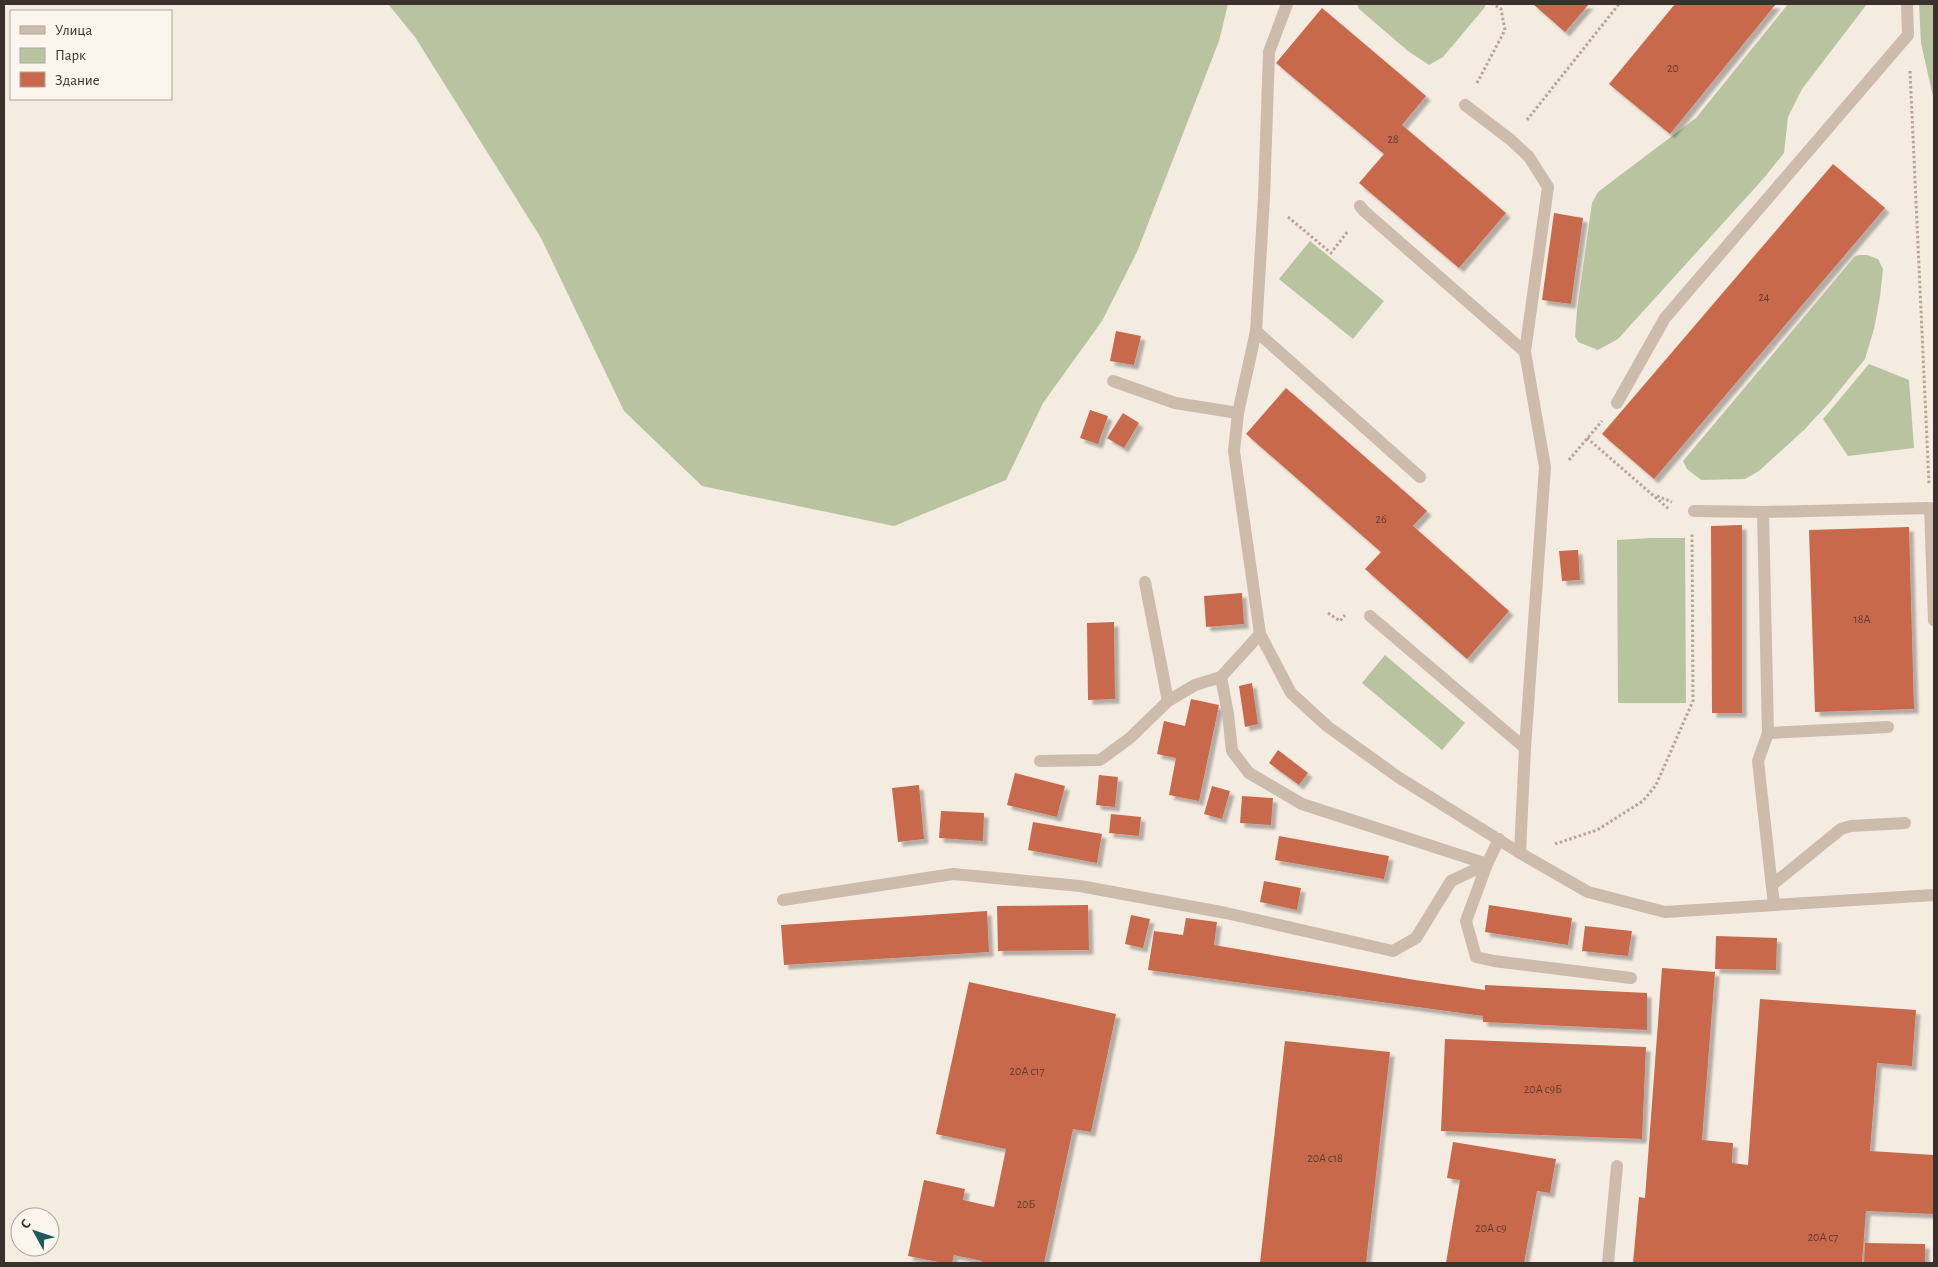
<svg xmlns="http://www.w3.org/2000/svg" width="1938" height="1267" viewBox="0 0 1938 1267" font-family="'Alegreya Sans',sans-serif">
<style>
.green{fill:#b8c4a0}
.building{fill:#c8694b;filter:url(#shadow)}
.lines{fill:none;stroke-linecap:round;stroke-linejoin:round}
.path{stroke:#b9a596;stroke-width:3;stroke-dasharray:2.5 2.5;stroke-linecap:butt}
.minor{stroke:#cdbbac;stroke-width:12}
.labels{text-anchor:middle;stroke-width:4;stroke-linejoin:round;paint-order:stroke}
.number-label{font-size:12px;fill:#5e3e33}
</style>
<defs>
<filter id="shadow"><feDropShadow dx="4.5" dy="4.5" stdDeviation="1" flood-color="#0004"/></filter>
</defs>
<rect width="100%" height="100%" fill="#f4ebe1"/>
<!-- green -->
<g class="green">
<path d="M388 4H1228L1219 41 1137 252 1102 321 1043 403 1006 480 894 526 702 486 624 411 541 238 415 37Z"/>
<path d="M1357 4H1486L1485 7 1443 57 1429 65 1408 51 1359 9Z"/>
<path d="M1788 4H1867L1802 89 1788 117 1784 153 1763 179 1618 339 1598 350 1578 342 1575 336 1577 310 1592 203 1598 192 1696 118Z"/>
<path d="M1919 4H1934V101L1921 43Z"/>
<path d="M1310 241 1384 301 1353 339 1279 279Z"/>
<path d="M1860 255H1867L1878 259 1883 269 1880 297 1874 329 1865 359 1830 402 1804 430 1759 471 1745 479 1701 480 1687 469 1683 461 1855 256Z"/>
<path d="M1869 364 1909 380 1914 448 1848 456 1823 419Z"/>
<path d="M1651 538H1685L1686 703H1618L1617 540Z"/>
<path d="M1385 655 1465 723 1442 750 1362 683Z"/>
</g>
<!-- building -->
<g class="building">
<path d="M1533 4H1589L1565 32Z"/>
<path d="M1675 4H1776L1670 134 1609 84Z"/>
<path d="M1322 8 1426 96 1402 125 1506 213 1459 268 1359 183 1384 154 1276 63Z"/>
<path d="M1833 164 1885 208 1654 479 1602 434Z"/>
<path d="M1554 213 1583 218 1571 304 1542 300Z"/>
<path d="M1116 331 1141 336 1134 365 1110 361Z"/>
<path d="M1286 388 1427 511 1413 526 1509 611 1467 659 1365 569 1381 552 1246 434Z"/>
<path d="M1090 410 1108 416 1098 444 1080 438Z"/>
<path d="M1123 413 1139 423 1124 448 1107 438Z"/>
<path d="M1742 525V713H1712L1711 526Z"/>
<path d="M1909 527 1914 709 1815 712 1809 530Z"/>
<path d="M1578 550 1580 580 1562 581 1559 551Z"/>
<path d="M1242 593 1244 624 1206 627 1204 596Z"/>
<path d="M1114 622 1115 699 1088 700 1087 623Z"/>
<path d="M1252 683 1258 724 1245 727 1239 686Z"/>
<path d="M1191 699 1219 705 1199 801 1169 795 1176 758 1157 754 1164 721 1185 726Z"/>
<path d="M1278 750 1308 773 1299 785 1269 763Z"/>
<path d="M1015 773 1065 786 1057 817 1007 805Z"/>
<path d="M1099 775 1118 777 1115 807 1096 805Z"/>
<path d="M919 785 924 839 898 842 892 788Z"/>
<path d="M1212 786 1230 791 1222 819 1204 814Z"/>
<path d="M1242 796 1273 798 1271 825 1240 823Z"/>
<path d="M941 811 984 813 983 841 939 838Z"/>
<path d="M1111 814 1141 817 1139 836 1109 833Z"/>
<path d="M1033 822 1102 834 1097 863 1028 850Z"/>
<path d="M1279 836 1389 856 1384 879 1275 860Z"/>
<path d="M1264 881 1301 888 1297 910 1260 902Z"/>
<path d="M1088 905 1089 950 998 951 997 906Z"/>
<path d="M1489 905 1572 918 1568 945 1485 932Z"/>
<path d="M987 911 989 952 784 965 781 925Z"/>
<path d="M1131 915 1150 919 1143 948 1125 944Z"/>
<path d="M1186 918 1217 922 1214 945 1415 980 1485 990V985L1647 993V1030L1483 1022V1016L1148 970 1154 931 1183 935Z"/>
<path d="M1585 926 1632 931 1628 956 1582 951Z"/>
<path d="M1716 936 1777 938 1776 970 1715 969Z"/>
<path d="M1662 968 1715 972 1702 1140 1733 1143 1732 1163 1748 1165 1760 999 1916 1010 1912 1066 1877 1063 1870 1151 1934 1155V1214L1866 1211 1862 1263H1633L1639 1197 1645 1198Z"/>
<path d="M969 982 1116 1014 1091 1132 1073 1129 1044 1263H981L982 1261 954 1255 952 1263H943L908 1256 924 1180 965 1189 963 1200 994 1207 1006 1149 936 1134Z"/>
<path d="M1445 1039 1646 1047 1642 1139 1441 1131Z"/>
<path d="M1285 1041 1390 1052 1366 1263H1260Z"/>
<path d="M1453 1142 1556 1159 1550 1193 1537 1191 1524 1263H1446L1460 1180 1447 1178Z"/>
<path d="M1865 1243 1925 1244V1263H1864Z"/>
</g>
<g class="lines">
<!-- path -->
<g class="path">
<path d="M1910 71 1929 484"/>
<path d="M1477 83 1505 30 1501 9 1493 4"/>
<path d="M1527 120 1619 4"/>
<path d="M1288 217 1331 253 1348 231"/>
<path d="M1587 438 1670 510"/>
<path d="M1569 460 1602 421"/>
<path d="M1657 496 1672 502"/>
<path d="M1328 613 1340 621 1345 615"/>
<path d="M1555 844 1597 830 1643 801 1656 785 1693 701 1692 534"/>
</g>
<!-- minor -->
<g class="minor">
<path d="M1287 4 1269 52 1264 198 1256 331 1238 413 1234 451 1260 634 1291 693 1327 726 1398 777 1520 853 1588 892 1665 912 1934 895"/>
<path d="M1465 105 1511 140 1529 157 1548 187 1525 352 1545 467 1525 748"/>
<path d="M1360 206 1364 211 1525 352"/>
<path d="M1256 331 1420 477"/>
<path d="M1113 381 1175 403 1238 413"/>
<path d="M1617 403 1665 318 1908 35 1907 4"/>
<path d="M1694 511 1763 512"/>
<path d="M1145 582 1168 701"/>
<path d="M1370 616 1525 748 1520 853"/>
<path d="M1221 677 1228 714 1232 751 1249 773 1302 804 1487 864 1466 921 1476 957 1494 961 1631 978"/>
<path d="M1768 733 1888 727"/>
<path d="M1040 761 1100 760 1130 738 1168 701 1195 685 1221 677 1260 634"/>
<path d="M1772 885 1841 829 1851 826 1905 823"/>
<path d="M783 900 953 874 1080 886 1226 913 1393 951 1416 938 1451 881 1487 864 1499 839"/>
<path d="M1774 905 1758 761 1768 733 1763 512 1930 508 1934 620"/>
<path d="M1608 1263 1617 1166"/>
</g>
</g>
<g class="labels">
<!-- number labels -->
<g class="number-label">
<text x="1673" y="72">20</text>
<text x="1393" y="143">28</text>
<text x="1764" y="301">24</text>
<text x="1381" y="523">26</text>
<text x="1862" y="623">18А</text>
<text x="1027" y="1075">20А с17</text>
<text x="1543" y="1093">20А с9Б</text>
<text x="1325" y="1162">20А с18</text>
<text x="1026" y="1208">20Б</text>
<text x="1491" y="1232">20А с9</text>
<text x="1823" y="1241">20А с7</text>
</g>
</g>
<!-- border -->
<rect width="1938" height="1267" fill="none" stroke="#3b302b" stroke-width="10"/>
<!-- legend -->
<rect x="10" y="10" width="162" height="90" fill="#fbf5ee" stroke="#aea6a0"/>
<rect x="20" y="26" width="25" height="8" fill="#cdbbac" stroke="#aea6a0"/>
<text x="55" y="35" font-size="15" fill="#3b302b">Улица</text>
<rect x="20" y="48" width="25" height="15" fill="#b8c4a0" stroke="#aea6a0"/>
<text x="55" y="60" font-size="15" fill="#3b302b">Парк</text>
<rect x="20" y="72" width="25" height="15" fill="#c8694b" stroke="#aea6a0"/>
<text x="55" y="85" font-size="15" fill="#3b302b">Здание</text>
<!-- north arrow -->
<g transform="translate(35 1232) rotate(310)"><circle r="24" fill="#fbf5ee" stroke="#aea6a0"/>
<path d="M0-4L9 19L0 12L-9 19Z" fill="#1f5a5e"/>
<text y="-8" font-size="14" font-weight="bold" text-anchor="middle" fill="#3b302b">С</text>
</g>
</svg>
